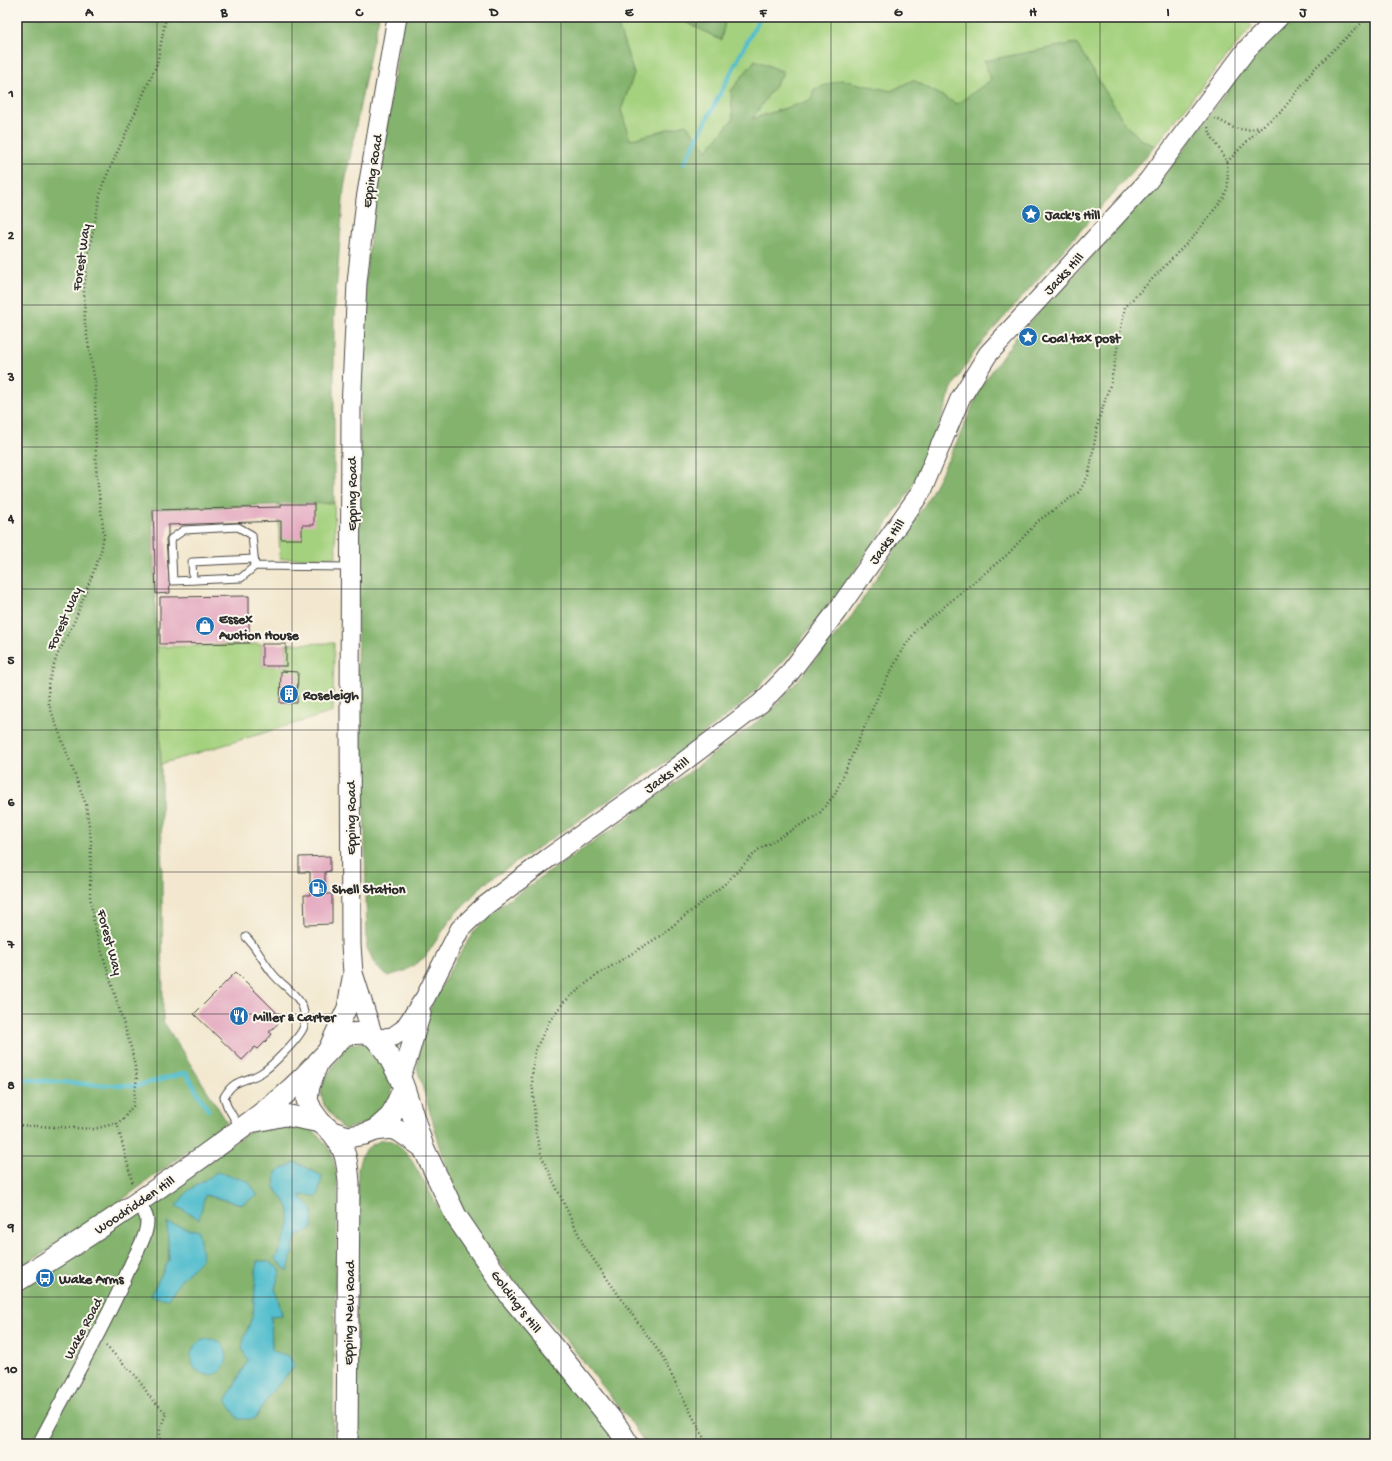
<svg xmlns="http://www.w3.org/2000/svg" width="1392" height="1461" viewBox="0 0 1392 1461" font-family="'Gochi Hand',sans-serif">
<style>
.green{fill:#a4d17e;stroke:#687e54}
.forest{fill:#83b36d;stroke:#576f4c;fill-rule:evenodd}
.water{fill:#52becd;stroke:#3e747c}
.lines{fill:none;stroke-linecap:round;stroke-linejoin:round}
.stream{stroke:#52becd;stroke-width:4.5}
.building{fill:#e5aec2}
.service-casing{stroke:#494744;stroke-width:9}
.minor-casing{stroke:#494744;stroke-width:15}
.secondary-casing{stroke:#494744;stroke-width:21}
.primary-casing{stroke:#494744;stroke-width:23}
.path{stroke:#494744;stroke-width:2.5;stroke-dasharray:1 3;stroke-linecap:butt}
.service{stroke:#fff;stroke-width:7}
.minor{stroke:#fff;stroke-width:13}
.secondary{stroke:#fff;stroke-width:19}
.primary{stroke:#fff;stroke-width:21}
.grid{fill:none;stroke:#2b2b2b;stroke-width:1;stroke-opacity:0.55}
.labels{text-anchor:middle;stroke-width:4;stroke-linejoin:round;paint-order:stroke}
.street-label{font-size:14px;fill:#2b2b2b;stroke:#fbf7ec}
.poi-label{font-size:14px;font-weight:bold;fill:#2b2b2b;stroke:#fbf7ec;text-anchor:start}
.neatline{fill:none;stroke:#2b2b2b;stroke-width:1.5}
.grid-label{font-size:13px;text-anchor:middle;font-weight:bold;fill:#2b2b2b}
</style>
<rect width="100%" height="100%" fill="#fbf7ec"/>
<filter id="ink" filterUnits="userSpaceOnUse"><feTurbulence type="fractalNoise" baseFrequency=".025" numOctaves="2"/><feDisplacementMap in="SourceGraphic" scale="8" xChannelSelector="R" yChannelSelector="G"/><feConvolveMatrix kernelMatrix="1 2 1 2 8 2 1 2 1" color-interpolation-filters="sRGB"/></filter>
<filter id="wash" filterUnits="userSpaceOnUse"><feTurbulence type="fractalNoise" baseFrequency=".012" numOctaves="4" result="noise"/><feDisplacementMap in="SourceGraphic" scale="16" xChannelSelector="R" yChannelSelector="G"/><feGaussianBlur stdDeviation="0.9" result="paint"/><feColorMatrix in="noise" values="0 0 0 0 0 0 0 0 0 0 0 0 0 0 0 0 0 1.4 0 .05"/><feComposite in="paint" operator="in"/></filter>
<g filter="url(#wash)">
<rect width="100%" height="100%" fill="#f3e8cf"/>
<!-- green -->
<g class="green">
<path d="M620 17H676L721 40 726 17H1245L1252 26 1206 81 1155 146 1140 139 1124 122 1076 43 984 61 991 80 957 104 913 80 891 91 842 80 811 100 751 119 784 72 755 60 731 91 733 119 707 150 686 124 630 140 621 110 634 74 616 19Z"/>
<path d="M334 503 336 557 280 559 278 505Z"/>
<path d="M334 643 333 712 161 764 156 647 262 644V666H286V644Z"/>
</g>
<!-- forest -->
<g class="forest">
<path d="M17 17H379L371 49 344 188 334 318V503L152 509 161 764 163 1021 227 1122 88 1225 17 1270Z"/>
<path d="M404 17H620L616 19 634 74 621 110 630 140 686 124 707 150 733 119 731 91 755 60 784 72 752 119 811 100 814 89 842 80 891 91 913 80 957 104 991 80 984 61 1076 43 1124 122 1140 139 1155 146 977 348 952 388 933 441 909 492 851 576 790 654 742 704 679 753 484 884 453 916 425 957 405 971 388 976 377 967 367 948 365 832 357 685 361 316 377 179Z"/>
<path d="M676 17H726L721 40Z"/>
<path d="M1290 17H1375V1444H645L633 1425 572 1347 511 1277 474 1230 458 1207 417 1068 423 1023 447 975 474 931 501 905 624 821 771 711 799 679 849 620 927 501 955 446 982 385 1017 336 1097 251 1171 167 1250 60Z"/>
<path d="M363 1042 372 1045 396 1080 383 1117 344 1130 324 1105 321 1092 322 1084 345 1048 352 1044Z"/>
<path d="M306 1123C314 1131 327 1143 331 1153 342 1177 336 1231 336 1259 334 1320 333 1382 333 1444H17V1286L260 1125ZM274 1187 312 1229 296 1237 287 1271 275 1259C282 1244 293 1225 288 1208 286 1201 279 1193 274 1187ZM205 1195H258L242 1204ZM167 1223 202 1259 181 1280 168 1298 150 1296 169 1260ZM257 1261H268L281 1270 275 1288 282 1315 271 1316 272 1351 289 1356 295 1366 270 1394 255 1419 226 1400 248 1360 244 1338 253 1315Z"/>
<path d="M382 1140 393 1141 402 1148 412 1161 455 1236 507 1304 620 1444H355L358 1169C362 1150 365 1148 382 1140Z"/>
</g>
<!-- water -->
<g class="water">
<path d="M296 1162 322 1176 318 1196 299 1195 313 1210 312 1229 296 1237 288 1271 275 1259C282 1244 293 1225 288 1208 286 1201 279 1193 274 1187L276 1172Z"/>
<path d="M217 1172 248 1181 258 1195 242 1204 205 1195 199 1219 176 1206 188 1191Z"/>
<path d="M167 1223 199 1231 202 1259 181 1280 168 1299 150 1296 169 1260Z"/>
<path d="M257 1261H268L281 1270 275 1288 282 1315 271 1316 272 1351 289 1356 295 1366 270 1394 255 1419H238L226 1400 248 1360 242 1349 244 1338 253 1315Z"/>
<circle cx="209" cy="1357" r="18"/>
</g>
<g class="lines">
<!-- stream -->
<g class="stream">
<path d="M684 163 760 17"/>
<path d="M17 1077 20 1079 85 1084 136 1086 186 1073 208 1110"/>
</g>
</g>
<g id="blocks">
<!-- building -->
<g class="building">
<path d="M281 504H314V525H302V539H281V521L168 525V535L166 539 170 593 156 594 153 510 281 507Z"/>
<path d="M249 596V643L160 644V597Z"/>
<rect x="262" y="644" width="24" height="22"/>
<path d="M281 671 298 672 297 703H280Z"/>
<path d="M330 856V871L325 872V894H332V924L305 925 304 895H310V872H299V857Z"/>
<path d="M236 972 283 1019 269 1032 272 1034 265 1042 258 1049 255 1047 242 1060 194 1014Z"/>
</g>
</g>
</g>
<g filter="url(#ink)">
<use href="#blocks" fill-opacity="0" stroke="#494744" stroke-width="1"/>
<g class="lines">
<defs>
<g id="service">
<path d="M255 566 252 535 238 527 184 530 171 539 173 581 241 578 255 566 349 567"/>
<path d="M193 580 192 562 254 559"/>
<path d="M239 1127 227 1106 224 1097C235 1077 245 1083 261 1073 271 1067 301 1037 304 1026 306 1019 304 1008 300 1002 293 991 281 984 273 974 263 962 257 948 246 937"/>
</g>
<path id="minor" d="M39 1444C70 1384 105 1326 131 1264 137 1251 147 1236 147 1221 147 1215 142 1208 138 1203"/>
<g id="secondary">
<path d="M373 1036 353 973 351 945 350 716 351 408 357 283 366 199 397 17"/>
<path d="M377 1040 394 1036 404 1029 425 998 460 929 482 908 547 859 674 769 761 703 788 675 837 611 921 492 960 399 988 354 1148 181 1247 49 1279 17"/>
<path d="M328 1049 347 1008 352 978"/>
<path d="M400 1078 408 1057 421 1013"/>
</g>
<g id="primary">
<path d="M404 1088 391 1116 381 1125 375 1130 365 1134 348 1137 332 1132 320 1122 312 1111 307 1100 309 1086 318 1062 336 1043 346 1034 366 1033 373 1036 377 1040 387 1053 400 1078 404 1088 423 1147 456 1216 512 1298 563 1359 618 1428 628 1444"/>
<path d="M256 1121 285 1115 320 1122"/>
<path d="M375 1130 391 1128 401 1132 423 1147"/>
<path d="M332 1132C346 1150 347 1160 349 1182L347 1444"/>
<path d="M17 1281C79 1243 139 1202 198 1160 238 1131 280 1103 313 1067"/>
</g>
</defs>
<!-- service casing -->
<use href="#service" class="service-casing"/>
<!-- minor casing -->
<use href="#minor" class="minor-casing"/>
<!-- secondary casing -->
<use href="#secondary" class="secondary-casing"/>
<!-- primary casing -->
<use href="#primary" class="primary-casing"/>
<!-- path -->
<g class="path">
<path d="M1215 118 1234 128 1247 130 1261 127 1281 112 1315 68 1368 17"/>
<path d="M1227 162 1260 128"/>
<path d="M117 1123 133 1185"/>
<path d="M17 1125 94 1129 117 1123 123 1119 133 1106 137 1077 132 1051 95 929 90 896 91 840 86 805 49 705 48 685 56 658 74 622 101 552 104 535 96 469 95 382 85 325 84 289 88 256 102 186 157 64 166 17"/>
<path d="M106 1346 137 1377 150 1397 166 1413 160 1430V1444"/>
<path d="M707 1444 661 1355 584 1246 542 1157 536 1134 532 1077 535 1051 550 1020 564 1002 594 977 660 936 727 882 758 850 819 814 835 794 879 694 901 652 917 629 1008 554 1038 521 1079 492 1089 474 1098 422 1111 382 1125 307 1194 236 1224 197 1228 186 1227 162 1211 135 1208 127"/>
</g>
<!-- service -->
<use href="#service" class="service"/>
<!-- minor -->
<use href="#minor" class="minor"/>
<!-- secondary -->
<use href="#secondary" class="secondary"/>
<!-- primary -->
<use href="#primary" class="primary"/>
</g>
</g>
<!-- grid -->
<path class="grid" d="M157 17V1444M292 17V1444M426 17V1444M561 17V1444M696 17V1444M831 17V1444M966 17V1444M1100 17V1444M1235 17V1444M17 164H1375M17 305H1375M17 447H1375M17 589H1375M17 730H1375M17 872H1375M17 1014H1375M17 1156H1375M17 1297H1375"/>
<!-- icons -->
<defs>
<symbol id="sight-disc" viewBox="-11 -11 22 22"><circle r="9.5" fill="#1f6fb2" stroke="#fbf7ec"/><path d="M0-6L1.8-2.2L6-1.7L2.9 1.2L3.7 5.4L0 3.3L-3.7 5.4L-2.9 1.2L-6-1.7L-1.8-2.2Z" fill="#fff"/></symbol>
<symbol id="shop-disc" viewBox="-11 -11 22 22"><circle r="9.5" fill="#1f6fb2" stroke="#fbf7ec"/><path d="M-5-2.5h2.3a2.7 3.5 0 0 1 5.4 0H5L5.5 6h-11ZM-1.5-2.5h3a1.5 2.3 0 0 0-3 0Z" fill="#fff"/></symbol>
<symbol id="building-disc" viewBox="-11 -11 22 22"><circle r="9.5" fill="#1f6fb2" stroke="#fbf7ec"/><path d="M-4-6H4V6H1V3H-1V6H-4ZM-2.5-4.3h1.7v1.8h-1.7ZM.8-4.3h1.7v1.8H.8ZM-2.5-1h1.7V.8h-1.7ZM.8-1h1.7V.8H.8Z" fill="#fff"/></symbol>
<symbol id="fuel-disc" viewBox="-11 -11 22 22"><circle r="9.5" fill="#1f6fb2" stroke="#fbf7ec"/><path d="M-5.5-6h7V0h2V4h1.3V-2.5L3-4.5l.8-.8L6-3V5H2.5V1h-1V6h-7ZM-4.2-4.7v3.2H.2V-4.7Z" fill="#fff"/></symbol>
<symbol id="restaurant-disc" viewBox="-11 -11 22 22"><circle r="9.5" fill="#1f6fb2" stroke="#fbf7ec"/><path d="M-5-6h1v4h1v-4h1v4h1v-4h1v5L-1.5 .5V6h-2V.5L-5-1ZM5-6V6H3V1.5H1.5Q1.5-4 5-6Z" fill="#fff"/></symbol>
<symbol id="bus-disc" viewBox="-11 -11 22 22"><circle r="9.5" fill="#1f6fb2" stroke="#fbf7ec"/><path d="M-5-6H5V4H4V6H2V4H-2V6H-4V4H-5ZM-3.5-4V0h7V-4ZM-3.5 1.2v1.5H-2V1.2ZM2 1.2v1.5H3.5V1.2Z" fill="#fff"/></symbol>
</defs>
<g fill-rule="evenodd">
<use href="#sight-disc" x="1020" y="203" width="22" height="22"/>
<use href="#sight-disc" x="1017" y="326" width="22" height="22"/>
<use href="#shop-disc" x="194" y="615" width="22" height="22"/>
<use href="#building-disc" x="278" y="683" width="22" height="22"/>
<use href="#fuel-disc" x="307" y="877" width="22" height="22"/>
<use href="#restaurant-disc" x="228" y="1005" width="22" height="22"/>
<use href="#bus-disc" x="34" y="1267" width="22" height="22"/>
</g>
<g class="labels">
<!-- street labels -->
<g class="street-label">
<text transform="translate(371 171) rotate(-81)" y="5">Epping Road</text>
<text transform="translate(80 257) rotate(-82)" y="5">Forest Way</text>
<text transform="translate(1063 273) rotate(-47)" y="5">Jacks Hill</text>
<text transform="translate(351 494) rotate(-90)" y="5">Epping Road</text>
<text transform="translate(886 541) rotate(-55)" y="5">Jacks Hill</text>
<text transform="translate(63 618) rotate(-66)" y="5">Forest Way</text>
<text transform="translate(666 774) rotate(-36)" y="5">Jacks Hill</text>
<text transform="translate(350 818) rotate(-90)" y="5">Epping Road</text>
<text transform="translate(111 942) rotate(75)" y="5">Forest Way</text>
<text transform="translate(134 1204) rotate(-34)" y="5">Woodridden Hill</text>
<text transform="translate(517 1301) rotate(53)" y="5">Golding's Hill</text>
<text transform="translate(348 1313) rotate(-89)" y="5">Epping New Road</text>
<text transform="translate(82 1328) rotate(-62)" y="5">Wake Road</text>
</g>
<!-- poi labels -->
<g class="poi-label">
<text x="1045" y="219">Jack's Hill</text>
<text x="1042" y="342">Coal tax post</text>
<text x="219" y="623">Essex<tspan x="219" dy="16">Auction House</tspan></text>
<text x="303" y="699">Roseleigh</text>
<text x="332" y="893">Shell Station</text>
<text x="253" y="1021">Miller &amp; Carter</text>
<text x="59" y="1283">Wake Arms</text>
</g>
</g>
<!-- margin -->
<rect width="1392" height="1461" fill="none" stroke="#fbf7ec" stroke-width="44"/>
<rect x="22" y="22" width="1348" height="1417" class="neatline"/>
<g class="grid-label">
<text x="89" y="16">A</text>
<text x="224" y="16">B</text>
<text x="359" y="16">C</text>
<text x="494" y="16">D</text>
<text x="629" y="16">E</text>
<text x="763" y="16">F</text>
<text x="898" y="16">G</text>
<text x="1033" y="16">H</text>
<text x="1168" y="16">I</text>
<text x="1303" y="16">J</text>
<text x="11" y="97">1</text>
<text x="11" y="239">2</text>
<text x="11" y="381">3</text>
<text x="11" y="522">4</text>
<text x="11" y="664">5</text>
<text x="11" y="806">6</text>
<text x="11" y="948">7</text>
<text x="11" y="1089">8</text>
<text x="11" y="1231">9</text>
<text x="11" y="1373">10</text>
</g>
</svg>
